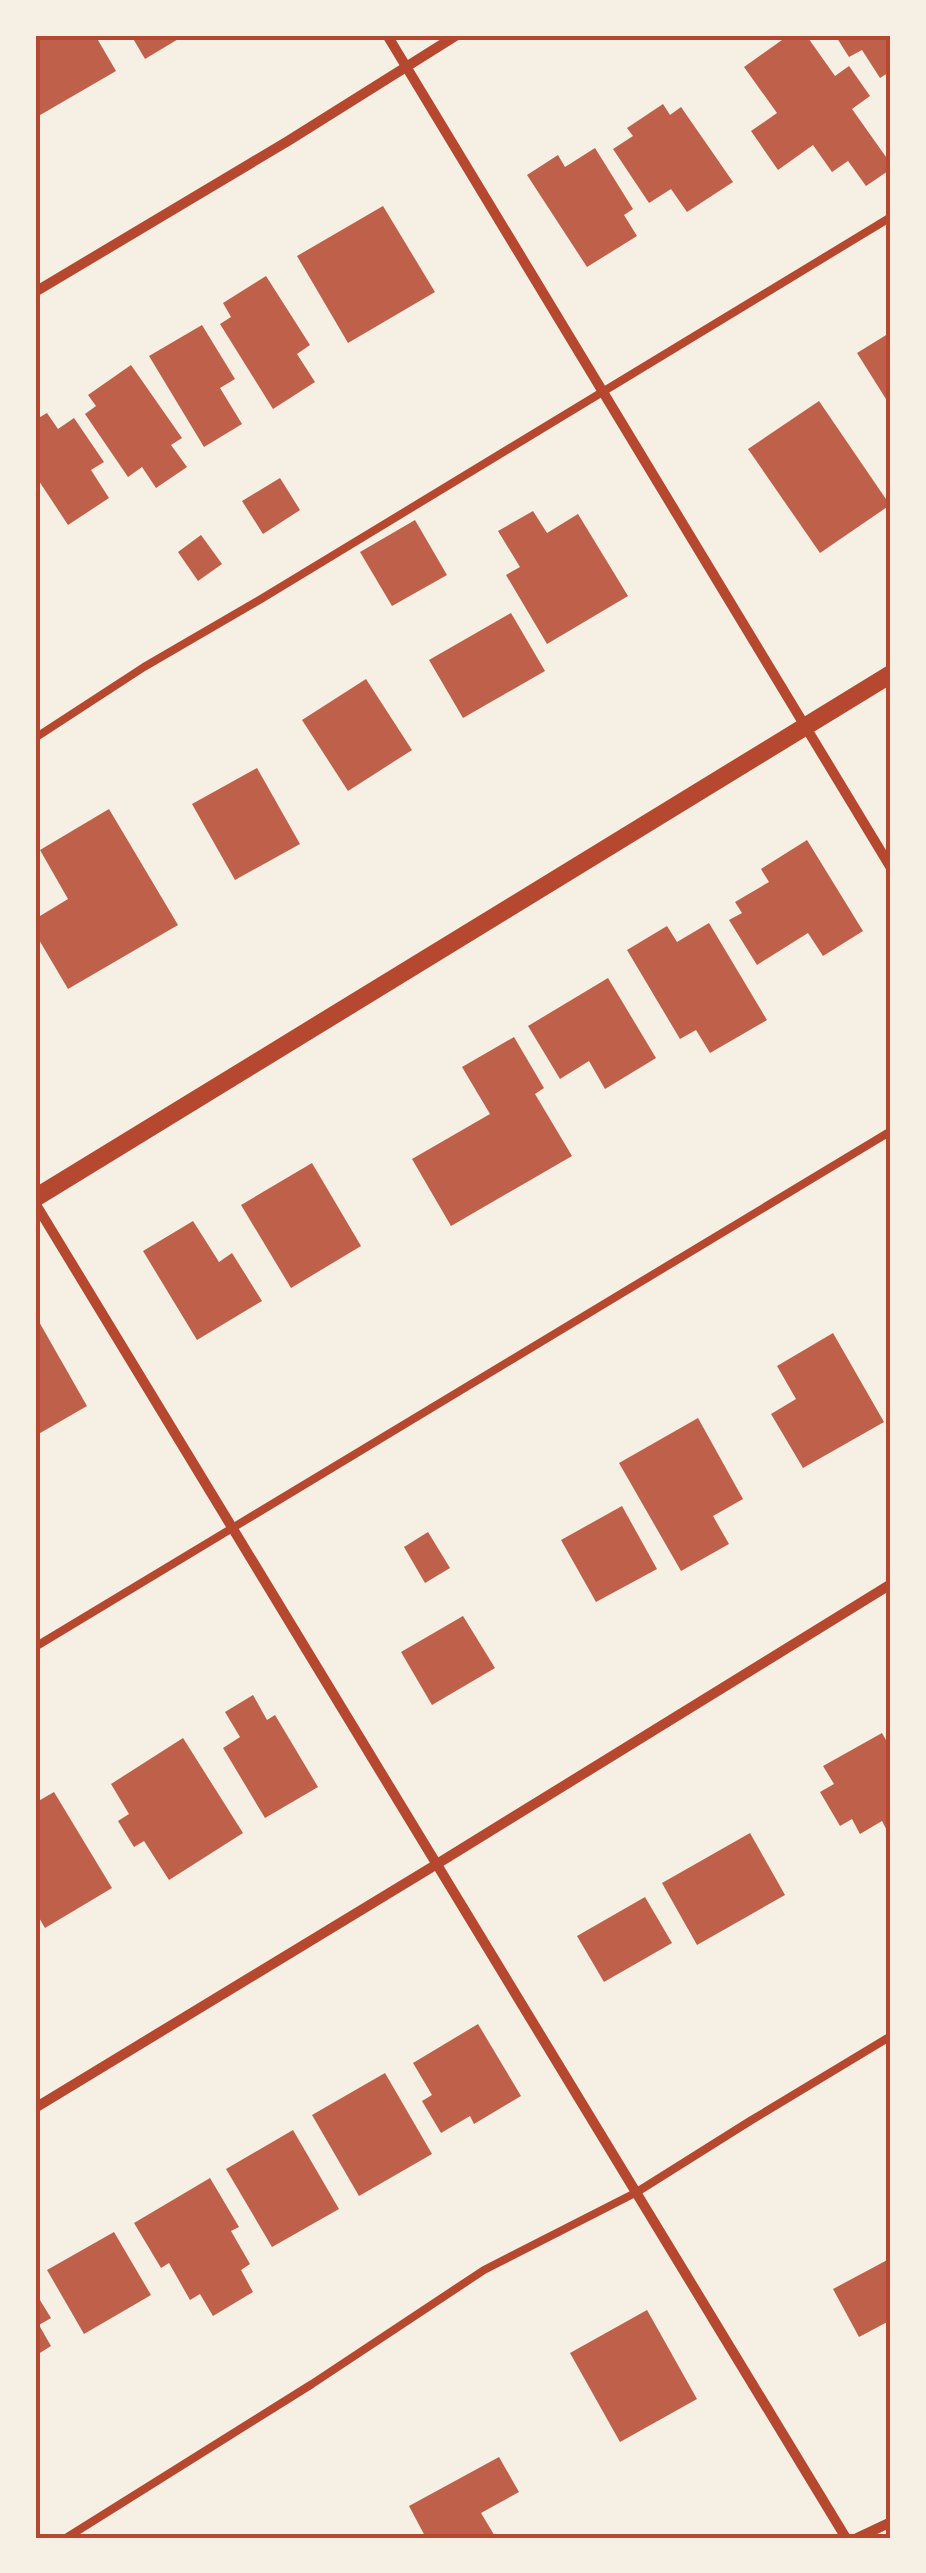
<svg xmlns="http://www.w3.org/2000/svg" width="926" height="2573" viewBox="0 0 926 2573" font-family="Helvetica,sans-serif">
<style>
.building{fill:#bf614a}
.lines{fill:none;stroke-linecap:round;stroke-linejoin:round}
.service{stroke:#b5482f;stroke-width:8}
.minor{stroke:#b5482f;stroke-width:10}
.tertiary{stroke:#b5482f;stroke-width:18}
.neatline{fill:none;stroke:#b5482f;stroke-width:4}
</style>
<rect width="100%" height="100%" fill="#f6efe4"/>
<!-- building -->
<g class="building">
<path d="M49 35H95L116 71 35 118V43Z"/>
<path d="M131 35H185L145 59Z"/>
<path d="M789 35H806L835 76 849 66 870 96 852 109 891 164V169L866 186 848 161 832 172 813 145 778 170 751 131 777 113 744 67Z"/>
<path d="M835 35H891V71L880 78 862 50 849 57Z"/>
<path d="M663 104 670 115 681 107 733 182 687 212 671 189 649 203 613 149 633 136 627 128Z"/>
<path d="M595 148 633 209 624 215 637 236 587 267 527 175 558 155 565 167Z"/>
<path d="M383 206 435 292 348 343 297 256Z"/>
<path d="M266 276 310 345 297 354 315 382 273 409 220 324 231 317 223 303Z"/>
<path d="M202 325 235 379 220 388 242 424 204 447 149 356Z"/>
<path d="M891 332V407L857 353Z"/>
<path d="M131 365 182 438 171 445 187 467 156 488 142 467 128 477 85 414 96 406 88 395Z"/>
<path d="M819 401 890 505 820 553 748 449Z"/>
<path d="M47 413 58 429 74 418 104 462 91 470 109 498 68 525 35 475V420Z"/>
<path d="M280 478 300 510 263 534 242 501Z"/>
<path d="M533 511 547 533 578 514 628 596 547 644 506 575 520 567 498 531Z"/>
<path d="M415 520 447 575 392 606 360 552Z"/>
<path d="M201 535 222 564 198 581 178 552Z"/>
<path d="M511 613 545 671 463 718 429 660Z"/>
<path d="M366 679 412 750 348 791 302 720Z"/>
<path d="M257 768 300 844 235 880 192 804Z"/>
<path d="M109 809 178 925 68 989 35 933V919L68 899 40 850Z"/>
<path d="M807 840 863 931 823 956 808 933 757 965 729 920 742 913 735 902 769 882 761 869Z"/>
<path d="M709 923 767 1020 710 1053 696 1030 680 1039 627 950 667 926 677 942Z"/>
<path d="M608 978 656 1058 605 1089 589 1061 560 1079 528 1026Z"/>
<path d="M514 1037 544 1088 535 1094 572 1156 451 1226 412 1159 490 1114 462 1067Z"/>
<path d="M312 1163 361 1246 291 1288 241 1205Z"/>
<path d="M193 1221 219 1262 232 1253 262 1301 197 1340 143 1251Z"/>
<path d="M38 1320 87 1406 35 1436V1322Z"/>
<path d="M833 1333 884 1422 803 1468 771 1414 796 1399 777 1366Z"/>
<path d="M698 1418 743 1499 713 1516 729 1544 681 1571 619 1463Z"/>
<path d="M622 1506 657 1569 596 1602 561 1540Z"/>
<path d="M428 1532 450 1568 425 1583 404 1547Z"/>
<path d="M463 1616 495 1668 432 1705 401 1652Z"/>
<path d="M253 1695 267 1720 275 1715 318 1787 265 1818 223 1748 240 1737 225 1712Z"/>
<path d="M882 1733 891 1749V1838L882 1821 860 1834 852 1819 840 1826 820 1792 834 1784 823 1766Z"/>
<path d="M183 1738 243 1833 169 1880 144 1841 134 1847 118 1821 129 1814 111 1784Z"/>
<path d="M54 1792 112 1888 45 1928 35 1911V1803Z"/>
<path d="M750 1833 785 1895 697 1945 662 1883Z"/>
<path d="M645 1897 672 1943 604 1982 577 1936Z"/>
<path d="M478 2024 521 2096 474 2124 470 2116 441 2133 422 2101 432 2095 413 2063Z"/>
<path d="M385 2073 432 2154 359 2196 312 2115Z"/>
<path d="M293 2130 339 2209 272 2247 226 2169Z"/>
<path d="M210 2178 239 2227 231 2231 250 2264 241 2270 253 2292 213 2316 200 2294 190 2300 169 2263 161 2268 134 2223Z"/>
<path d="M114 2232 151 2295 84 2334 47 2270Z"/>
<path d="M891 2258V2320L859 2337 833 2289Z"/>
<path d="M35 2292 51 2318 39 2325 51 2346 35 2356Z"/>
<path d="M647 2310 697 2399 620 2442 570 2353Z"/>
<path d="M499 2457 519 2492 481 2513 496 2538H426L409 2506Z"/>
</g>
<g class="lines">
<!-- service -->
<g class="service">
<path d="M35 738 144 667 261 599 891 217"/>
<path d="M35 1647 891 1131"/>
<path d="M66 2538 312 2384 484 2270 637 2192 750 2121 891 2036"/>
</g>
<!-- minor -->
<g class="minor">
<path d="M387 35 891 868"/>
<path d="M35 292 288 141 457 35"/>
<path d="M35 1203 846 2538"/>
<path d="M35 2108 437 1864 891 1584"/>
<path d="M857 2538 891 2522"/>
</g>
<!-- tertiary -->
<path class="tertiary" d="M35 1198 891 674"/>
</g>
<!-- border -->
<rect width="926" height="2573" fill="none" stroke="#f6efe4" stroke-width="75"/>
<rect x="38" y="38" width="850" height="2498" class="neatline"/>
</svg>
